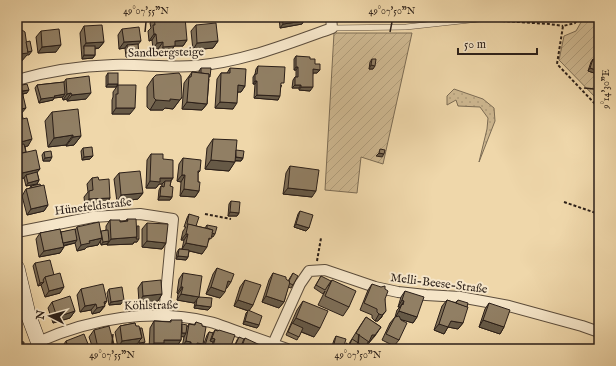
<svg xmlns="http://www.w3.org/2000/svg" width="616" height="366" viewBox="0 0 616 366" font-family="'IM FELL English',serif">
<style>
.grass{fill:url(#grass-dots);stroke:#7c6c54}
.garden{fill:url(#garden-furrows);stroke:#7c6c54}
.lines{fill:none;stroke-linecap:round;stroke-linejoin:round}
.lane-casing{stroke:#5c4d3c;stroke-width:6}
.street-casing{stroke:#5c4d3c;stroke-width:12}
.secondary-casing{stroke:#2b1f18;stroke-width:16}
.path{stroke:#2b1f18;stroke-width:2;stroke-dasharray:3 2;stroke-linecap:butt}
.lane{stroke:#f5e5c8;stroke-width:5}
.street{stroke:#f5e5c8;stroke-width:10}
.secondary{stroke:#f5e5c8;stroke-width:15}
.wall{fill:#7d6d56;stroke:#2b1f18}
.shaded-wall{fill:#665946;stroke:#2b1f18}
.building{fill:#917f64;stroke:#2b1f18}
.ticks{fill:none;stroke:#2b1f18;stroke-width:1.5}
.labels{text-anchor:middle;stroke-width:4;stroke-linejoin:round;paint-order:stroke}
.street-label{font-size:12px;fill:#2b1f18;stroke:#f5e5c8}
.neatline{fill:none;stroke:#2b1f18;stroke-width:1.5}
.ticks-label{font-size:10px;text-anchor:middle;fill:#2b1f18}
</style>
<defs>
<pattern id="grass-dots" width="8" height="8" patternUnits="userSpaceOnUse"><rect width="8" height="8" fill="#ceb891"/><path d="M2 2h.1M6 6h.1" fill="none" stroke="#b19e7c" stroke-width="1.8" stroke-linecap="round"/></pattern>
<pattern id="garden-furrows" width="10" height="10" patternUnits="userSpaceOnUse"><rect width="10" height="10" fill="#ceb891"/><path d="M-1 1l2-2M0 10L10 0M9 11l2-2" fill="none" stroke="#b19e7c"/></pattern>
</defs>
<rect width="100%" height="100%" fill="#efd7aa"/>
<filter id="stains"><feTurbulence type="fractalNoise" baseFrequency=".005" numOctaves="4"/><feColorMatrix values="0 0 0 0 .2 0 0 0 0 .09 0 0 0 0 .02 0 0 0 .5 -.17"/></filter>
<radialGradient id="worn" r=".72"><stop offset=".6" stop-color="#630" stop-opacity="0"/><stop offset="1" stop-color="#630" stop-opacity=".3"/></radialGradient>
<!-- grass -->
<path class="grass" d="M454 89 483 99 494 108 495 121 479 162 487 129 488 118 480 107 458 106 456 100 447 105V96Z"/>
<!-- garden -->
<g class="garden">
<path d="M584 17H599V101L559 60 564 36 576 31Z"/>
<path d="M334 33H412L383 164 361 157 357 193 325 190Z"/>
</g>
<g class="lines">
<defs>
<path id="lane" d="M332 28 406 27 479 19"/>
<g id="street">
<path d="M17 80C48 71 81 66 113 65 140 64 168 68 195 66 242 62 288 44 332 28L331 17"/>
<path d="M17 232 93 217 140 214 173 219 164 315"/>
<path d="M38 342C92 318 152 308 210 322 219 324 227 328 236 331 253 337 270 343 287 349"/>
<path d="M273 344 300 284 309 271 325 270 375 287 398 292 426 295 460 297 509 306 582 326 599 332"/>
</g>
<path id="secondary" d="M17 268 28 314 41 349"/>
</defs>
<!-- lane casing -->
<use href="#lane" class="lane-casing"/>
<!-- street casing -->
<use href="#street" class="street-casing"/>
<!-- secondary casing -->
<use href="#secondary" class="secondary-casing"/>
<!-- path -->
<g class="path">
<path d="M579 17 575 23 563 26 557 64 599 108"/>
<path d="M487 20 549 24 563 26"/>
<path d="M564 202 599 214"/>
<path d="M205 214 231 219"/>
<path d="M317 261 321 238"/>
<path d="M344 349 347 343"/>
</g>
<!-- lane -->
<use href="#lane" class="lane"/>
<!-- street -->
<use href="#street" class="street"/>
<!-- secondary -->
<use href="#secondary" class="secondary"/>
</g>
<!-- wall -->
<g class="wall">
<path d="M154 17 187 40 183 46H174L171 52 159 53 158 49H153L152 40 149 41 148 31 151 28 150 23Z"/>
<path d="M229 17H252L251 19 238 21 237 19 230 20Z"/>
<path d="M279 17H303L302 24 280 28Z"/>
<path d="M196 25 218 41 213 48 193 50 191 31Z"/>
<path d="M84 26 104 42 99 48 95 49V55L93 58 82 59 80 33Z"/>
<path d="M122 29 138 44 137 56 126 57 125 48 119 49 118 35Z"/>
<path d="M41 31 56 52 38 53 36 37Z"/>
<path d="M296 56 310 59 320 70 317 73H313L310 91 299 90V88H292L293 80 295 77H296V70H294V59Z"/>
<path d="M372 59 373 69H369L370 62Z"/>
<path d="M593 59 594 73 588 71 591 62Z"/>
<path d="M258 66 282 86H281L278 100 254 98 255 84H253V77L255 74 256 69Z"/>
<path d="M201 68 209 79 207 104 202 110 182 109 184 83 192 72 199 73V71Z"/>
<path d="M230 68 245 86 241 92H238L233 109 215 108 217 79 221 73H227Z"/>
<path d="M108 73 118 84 116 87H106V76Z"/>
<path d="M153 78 182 97 173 109 165 108 163 110H150L147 107V87Z"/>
<path d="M66 79 86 99 67 101V99L63 100 62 97 54 98 53 100 39 103 35 88 37 85 64 82Z"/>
<path d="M118 85 130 114H112V100L113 97V92Z"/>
<path d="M17 86 27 93 23 94 22 114V119L28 146H25L26 152 40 169 37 172 39 180 37 184 26 186 24 178 18 179 17 176Z"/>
<path d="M52 112 81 136 74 145 66 146V145L48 147 45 121Z"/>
<path d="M213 139 236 150 243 158 241 161H235L229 171 205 169 207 148Z"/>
<path d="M83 148 93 156 90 159 82 160 81 151Z"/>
<path d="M44 152 50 161H43L42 155Z"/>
<path d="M151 154 163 159 173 178 171 181 170 186 172 197 170 200H158L159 190 161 186H162V184H159L156 188H146L147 160Z"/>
<path d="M183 158 200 171 198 173V182L199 191 195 197 180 196 181 182 177 181 179 164Z"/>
<path d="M290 166 312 197 283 194 286 173Z"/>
<path d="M119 173 143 193 138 199 117 202 114 179Z"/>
<path d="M92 178 99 180 110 198 106 204 85 206 84 197 88 192 87 184Z"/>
<path d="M31 186 48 205 44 211 27 215 22 196 26 189H29Z"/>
<path d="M231 201 239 213 237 216H228L229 204Z"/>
<path d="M300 211 309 228 306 231 294 227 298 214Z"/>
<path d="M189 214 196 226 205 228 207 225 213 237 211 236 202 254 189 251 188 257 186 260 176 259 177 252 179 249H182L184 240H181L183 231 186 227H184L187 218Z"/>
<path d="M127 219 137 242H134L133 244 107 245 106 244 101 245 100 241 98 245 87 247 85 249 77 251 75 243 64 246 60 253 39 257 36 239 40 233 61 232 75 230 77 227 101 232 106 230V226L110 220 120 222 126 221Z"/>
<path d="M147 223 166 243 162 249 142 247V229Z"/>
<path d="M35 263 54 275 60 293 45 297 41 285 38 286 33 266Z"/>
<path d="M217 268 227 288H226L220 298 206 294 213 274Z"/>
<path d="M183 273 199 297 211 307 208 310 194 308 195 302 194 303 177 300 178 294 177 293 179 279Z"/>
<path d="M273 273 288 281 293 273V285L291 288 288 287 284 302 279 308 262 302 269 280Z"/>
<path d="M321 276 328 286 332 280 349 307 343 316 318 305 325 291 323 294 314 288Z"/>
<path d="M245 280 253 305 249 310 259 325 257 328 243 324 246 313 248 311 234 306 240 287Z"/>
<path d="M142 282 162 294 158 301 139 302 138 288Z"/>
<path d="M372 284 385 299 382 317 378 321H375L372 318V315L360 310 368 290Z"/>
<path d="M81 289 104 305 105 306 100 312 92 314 91 310 80 312 77 295Z"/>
<path d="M109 289 121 304 109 305 107 293Z"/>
<path d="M405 291 417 317 413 323 400 319 399 340 394 346 382 340 390 323 395 317 397 310 400 307H398L401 297Z"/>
<path d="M447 300 455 303 458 300 463 323 458 329 448 327 444 334 434 330 442 306Z"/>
<path d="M303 301 314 337 301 332 297 340 286 335 297 310Z"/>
<path d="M52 302 75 311 70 318 53 323 48 308Z"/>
<path d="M489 303 504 327 500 334 479 327 485 309Z"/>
<path d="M366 317 381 327 375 336 368 344H367L364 349H360L358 348V349H347L350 342 360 326Z"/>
<path d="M171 320 187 327 189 324 194 325 196 322 202 326 203 344 199 349H187L182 347 184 337 181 336V340L177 346H162L160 349H149L150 328 154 321 169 322Z"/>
<path d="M135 323 142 346H137V344L118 348 115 332 120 326Z"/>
<path d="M94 330 110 349H93L89 337Z"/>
<path d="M215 330 218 331 219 330 230 349H202L207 335 209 332 213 333Z"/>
<path d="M336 336 343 349H331L334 340Z"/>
<path d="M239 337 243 341 245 338 258 349H233L237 340Z"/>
<path d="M66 341 90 349H62V347Z"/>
</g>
<!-- shaded-wall -->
<g class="shaded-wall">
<path d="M231 17H238L237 19 230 20Z"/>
<path d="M240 17H252L251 19 238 21Z"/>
<path d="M304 21 302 24 280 28 283 24Z"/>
<path d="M154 34H156L152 40 149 41Z"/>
<path d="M187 40 183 46H174L171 52 159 53 163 47 175 41Z"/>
<path d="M141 41 136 47 127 45 125 48 119 49 124 42Z"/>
<path d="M218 41 213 48 193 50 197 43Z"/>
<path d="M104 42 99 48 84 49V46L86 43Z"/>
<path d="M163 42 158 49H153L157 43Z"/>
<path d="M61 45 56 52 38 53 42 47Z"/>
<path d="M32 51 29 55H27L21 62 17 63V56L25 52Z"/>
<path d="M139 53 137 56 126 57 128 54Z"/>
<path d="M84 55H95L93 58 82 59Z"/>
<path d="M371 65 375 66 373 69H369Z"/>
<path d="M296 67H298L296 70H294Z"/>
<path d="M590 68 596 70 594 73 588 71Z"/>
<path d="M313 69 320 70 317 73H311Z"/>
<path d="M255 81H257L255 84H253Z"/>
<path d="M108 84H118L116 87H106Z"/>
<path d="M238 85 245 86 241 92H234Z"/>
<path d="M295 85H301L299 88H292Z"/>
<path d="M301 87H313L310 91 299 90Z"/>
<path d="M29 90 27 93 17 95 19 92Z"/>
<path d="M71 93 67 99 63 100 67 94Z"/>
<path d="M91 93 86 99 67 101 72 95Z"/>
<path d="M65 94 63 97 54 98 53 100 39 103 41 99 54 96Z"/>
<path d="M257 95 280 96 278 100 254 98Z"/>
<path d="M182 97 173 109 165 108 163 110H150L156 100Z"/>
<path d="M187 102 207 104 202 110 182 109Z"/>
<path d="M220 102 237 103 233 109 215 108Z"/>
<path d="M26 108 21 114 17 115V110Z"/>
<path d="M116 108H135L130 114H112Z"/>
<path d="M73 135 66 145 48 147 54 138Z"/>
<path d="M81 136 74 145 66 146 73 137Z"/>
<path d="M32 139 28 146 17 148V143Z"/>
<path d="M379 153 384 154 382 157 376 156Z"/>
<path d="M93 156 90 159 82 160 84 157Z"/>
<path d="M52 157 50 161H43L45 158Z"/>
<path d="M232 157 243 158 241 161 230 160Z"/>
<path d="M211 160 235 162 229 171 205 169Z"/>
<path d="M40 169 35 175H26L24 178 18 179 22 173Z"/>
<path d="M182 175H185L181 182 177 181Z"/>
<path d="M160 178H173L168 184 165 181 162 184H159L156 188H146L150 181Z"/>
<path d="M39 180 37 184 26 186 28 183Z"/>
<path d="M288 188 316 191 312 197 283 194Z"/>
<path d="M184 189 199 191 195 197 180 196Z"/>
<path d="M143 193 138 199 117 202 121 195Z"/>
<path d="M160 196 172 197 170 200H158Z"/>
<path d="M110 198 106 204 85 206 89 199Z"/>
<path d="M48 205 44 211 27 215 31 209Z"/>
<path d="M230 212 239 213 237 216H228Z"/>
<path d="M296 224 309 228 306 231 294 227Z"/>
<path d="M206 232 215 234 213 237 204 235Z"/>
<path d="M186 234H188L184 240H181Z"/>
<path d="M137 237 139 239 137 242H134L133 244 107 245 111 239Z"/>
<path d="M102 238 98 245 87 247 85 249 77 251 81 245 89 241Z"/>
<path d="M77 240 75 243 61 246 63 243Z"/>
<path d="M109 241 107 244 101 245 103 242Z"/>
<path d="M147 241 166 243 162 249 142 247Z"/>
<path d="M186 243 207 247 202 254 182 249Z"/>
<path d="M64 247 60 253 39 257 44 251Z"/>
<path d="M178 256 188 257 186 260 176 259Z"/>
<path d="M228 281 231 282 227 288 224 287Z"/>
<path d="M44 282 41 285 38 286 40 283Z"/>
<path d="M64 287 60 293 45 297 49 291Z"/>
<path d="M181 287H183L178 294 177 293Z"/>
<path d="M211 287 225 292 220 298 206 294Z"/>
<path d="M162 294 158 301 139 302 143 296Z"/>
<path d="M181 294 199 297 194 303 177 300Z"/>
<path d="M266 296 284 302 279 308 262 302Z"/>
<path d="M124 300 121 304 109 305 111 302Z"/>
<path d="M238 300 253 305 249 311 234 306Z"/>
<path d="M402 300 404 301 400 307H398Z"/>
<path d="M107 301 100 312 92 314 97 308 104 302Z"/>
<path d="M96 304 91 310 80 312 85 306Z"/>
<path d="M196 305 211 307 208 310 194 308Z"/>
<path d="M75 311 70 318 53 323 57 317Z"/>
<path d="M386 311 378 321H375L379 314Z"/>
<path d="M399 311 417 317 413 323 395 318Z"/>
<path d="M296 318 320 328 314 337 290 327Z"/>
<path d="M483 320 504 327 500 334 479 327Z"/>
<path d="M245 321 259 325 257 328 243 324Z"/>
<path d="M451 321 463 323 458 329 448 327 444 334 434 330 439 324Z"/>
<path d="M381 327 368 344H367L372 335Z"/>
<path d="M181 333H186L184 337 178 336Z"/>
<path d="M142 338 137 344 118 348 122 341Z"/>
<path d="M212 338 215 339 211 345H208Z"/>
<path d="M164 340H181L177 346H162L160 349H150L154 343Z"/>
<path d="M186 341 191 342 187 349 182 347Z"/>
<path d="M145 342 142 346H137L140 343Z"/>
<path d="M197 343 203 344 199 349H188L191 344Z"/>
<path d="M114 344 110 349H98V348Z"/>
<path d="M213 346 222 349H211Z"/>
</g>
<!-- building -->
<g class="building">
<path d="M154 17H185L187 40 175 41V46L163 47V42L157 43 156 34H154L153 25H155Z"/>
<path d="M282 17H303L304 21 283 24Z"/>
<path d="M216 23 218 41 197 43 196 25Z"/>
<path d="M102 25 104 42 86 43 84 26Z"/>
<path d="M139 27 141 41 124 42 122 29Z"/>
<path d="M17 28V30H22L25 32 28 53 20 54 17 56Z"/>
<path d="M59 29 61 45 42 47 41 31Z"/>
<path d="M30 41 32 51 28 52 26 42Z"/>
<path d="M138 44 139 53 128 54 127 45Z"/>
<rect x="84" y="46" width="11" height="9"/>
<path d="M296 56 310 57V59H315V64H320V70L313 69V87H301V85H295V77H298V67H296Z"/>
<path d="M372 59H376L375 66 371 65Z"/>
<path d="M593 59 599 61 596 70 590 68Z"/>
<path d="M258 66 285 67 284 83H281L280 96 257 95V81H255V74H257Z"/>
<path d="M201 68H211L210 77H209V74L201 73Z"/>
<path d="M230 68 246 69 245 86 238 85 237 103 220 102 221 73H230Z"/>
<path d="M192 72 209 74 207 104 187 102 189 77H191Z"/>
<rect x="108" y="73" width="10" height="11"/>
<path d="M179 73 181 76 182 97 180 100 170 99V101L156 100 154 98 153 78 156 75Z"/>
<path d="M89 76 91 93 72 95 71 93 67 94 66 79Z"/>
<path d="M64 82 65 94 54 96 55 97 41 99 37 85Z"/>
<path d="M27 84 29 90 22 91 21 87 17 88V86Z"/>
<path d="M118 85H136L135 108H116V94H118Z"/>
<path d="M21 87 26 108 17 110V88Z"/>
<path d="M78 109 81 136 73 137V135L54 138 52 112Z"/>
<path d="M17 112H21L23 118 17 119Z"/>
<path d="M27 118 32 139 17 143V120Z"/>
<path d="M213 139 237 140 235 162 211 160Z"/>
<path d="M24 144 26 152 17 154V145Z"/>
<path d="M92 147 93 156 84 157 83 148Z"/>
<path d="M380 149 385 150 384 154 379 153Z"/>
<path d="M36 150 40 169 22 173 18 154Z"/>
<path d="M236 150 244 151 243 158 236 157Z"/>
<path d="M51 151 52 157 45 158 44 152Z"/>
<path d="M151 154H163V159L173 160V178H160V182L150 181Z"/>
<path d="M183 158 201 160 200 171H198V182H200L199 191 184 189 185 175H182Z"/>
<path d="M290 166 319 170 316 191 288 188Z"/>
<path d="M140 171 143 193 121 195 119 173Z"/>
<path d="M37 172 39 180 28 183 26 175Z"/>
<path d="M98 177 99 180 109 179 110 198 89 199V191L93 190 92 178Z"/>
<path d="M165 181H171L170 186 173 187 172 197 160 196 161 186 164 187Z"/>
<path d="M40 184 41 186 32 188 31 186Z"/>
<path d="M44 185 48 205 31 209 26 189Z"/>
<path d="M231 201 240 202 239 213 230 212Z"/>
<path d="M300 211 313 215 309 228 296 224Z"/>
<path d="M189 214 199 217 196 226 187 224Z"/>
<path d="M127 219H136L137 237 111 239 110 220H120V222L128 221Z"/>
<path d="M99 222 102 238 89 241 90 243 81 245 77 227Z"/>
<path d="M147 223 168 224 166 243 147 241Z"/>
<path d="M188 224 213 230 211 239 209 238 207 247 186 243 188 234H186Z"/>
<path d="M207 225 217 227 215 234 212 233 213 230 207 228Z"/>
<path d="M137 226H139V239H136L137 237Z"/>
<path d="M60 229 64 247 44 251 40 233Z"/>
<path d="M75 229 77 240 63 243 61 232Z"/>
<path d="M108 230 109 241 103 242 101 231Z"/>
<path d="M179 249 189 250 188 257 178 256Z"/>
<path d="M50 260 54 275 45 277 43 280 44 282 40 283 35 263Z"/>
<path d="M217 268 234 274 231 282 228 281 225 292 211 287Z"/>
<path d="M60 273 64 287 49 291 45 277Z"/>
<path d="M183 273 202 276 199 297 181 294 183 287H181Z"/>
<path d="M273 273 286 277V279L290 282 284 302 266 296Z"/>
<path d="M293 273 298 276 293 285 289 283 290 282 289 281Z"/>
<path d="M321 276 331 281 325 290 316 285Z"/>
<path d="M161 280 162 294 143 296 142 282Z"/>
<path d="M245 280 261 285 253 305 238 300Z"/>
<path d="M332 280 356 291 349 307 325 296Z"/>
<path d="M103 284 107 301 104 302 105 306 97 308 96 304 85 306 81 289Z"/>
<path d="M372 284 381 287 385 286V289L388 291 385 299 386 311 382 315 379 314 377 312V309L364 303Z"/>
<path d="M122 287 124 300 111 302 109 289Z"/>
<path d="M405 291 424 297 417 317 399 311 402 304 403 305 404 301 402 300Z"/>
<path d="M70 296 75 311 57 317 52 302Z"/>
<path d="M199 297 212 298 211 307 196 305 197 299Z"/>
<path d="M447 300 468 307 463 323 451 321 448 327 439 324Z"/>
<path d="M458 300 468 303 467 307 456 303Z"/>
<path d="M303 301 328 311 320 328 296 318Z"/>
<path d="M489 303 510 310 504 327 483 320Z"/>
<rect x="17" y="309" width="2" height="3"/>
<path d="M248 310 262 316 259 325 245 321Z"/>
<path d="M17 312H19L18 327H20V335H17Z"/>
<path d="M399 316 401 320 407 323 399 340 386 334 395 317Z"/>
<path d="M366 317 381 327 375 335H372L369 342 356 333Z"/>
<path d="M171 320H182L181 340H164V343H154V321L171 322Z"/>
<path d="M196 322 202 324V326L206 327 203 344 197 343V345L191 344V342L186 341 189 324 195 325Z"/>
<path d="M135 323 136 326H139L142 338 122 341 120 326Z"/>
<path d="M292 323 303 328 299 337 288 332Z"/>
<path d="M182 324 187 325 186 333H182Z"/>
<path d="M109 326 114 344 98 348 94 330Z"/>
<path d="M140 328H142L145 342 140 343 139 341 142 338Z"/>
<path d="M215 330 218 331 219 330 235 335 230 349H222L213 346 215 339 212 338Z"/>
<path d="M209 332 213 333 210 341 213 342 211 349H204Z"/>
<path d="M84 334 90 349H69L66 341Z"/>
<path d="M336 336 346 339 343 349H335L333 348Z"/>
<path d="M239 337 244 339 240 348 235 346Z"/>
<path d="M245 338 260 345 258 349H241Z"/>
<path d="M352 339 360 344 358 349H348Z"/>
<path d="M17 341 24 342 23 349H21V342H17Z"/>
<rect x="17" y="342" width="4" height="7"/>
<path d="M478 345 497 349H477Z"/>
</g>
<!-- ticks -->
<path class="ticks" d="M145 32 146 22M390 32 392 22M584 88 594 89M112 344 113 334M358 344 359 334"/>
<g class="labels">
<!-- street labels -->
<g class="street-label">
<text transform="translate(166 52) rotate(-1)" y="4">Sandbergsteige</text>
<text transform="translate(93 206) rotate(-7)" y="4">Hünefeldstraße</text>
<text transform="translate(439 283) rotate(7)" y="4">Melli-Beese-Straße</text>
<text transform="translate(151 305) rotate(-1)" y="4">Köhlstraße</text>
</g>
</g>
<!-- margin -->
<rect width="616" height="366" fill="none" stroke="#efd7aa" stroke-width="44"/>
<!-- north arrow -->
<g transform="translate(50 316) rotate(276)" stroke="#f5e5c8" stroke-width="3" paint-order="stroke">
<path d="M0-3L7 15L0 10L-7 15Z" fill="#2b1f18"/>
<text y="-6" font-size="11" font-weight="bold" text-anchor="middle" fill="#2b1f18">N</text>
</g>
<!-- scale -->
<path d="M458 48v6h79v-6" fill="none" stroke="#2b1f18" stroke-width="2"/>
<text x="464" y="48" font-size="12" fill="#2b1f18" stroke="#f5e5c8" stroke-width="3" paint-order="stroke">50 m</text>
<rect x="22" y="22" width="572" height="322" class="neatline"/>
<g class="ticks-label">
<text x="146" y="14">49°07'55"N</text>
<text x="392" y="14">49°07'50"N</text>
<text transform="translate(605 89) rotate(-90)" y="4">9°14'30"E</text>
<text x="112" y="358">49°07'55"N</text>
<text x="358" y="358">49°07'50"N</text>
</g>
<rect width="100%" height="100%" filter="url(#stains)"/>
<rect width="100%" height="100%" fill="url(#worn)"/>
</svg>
